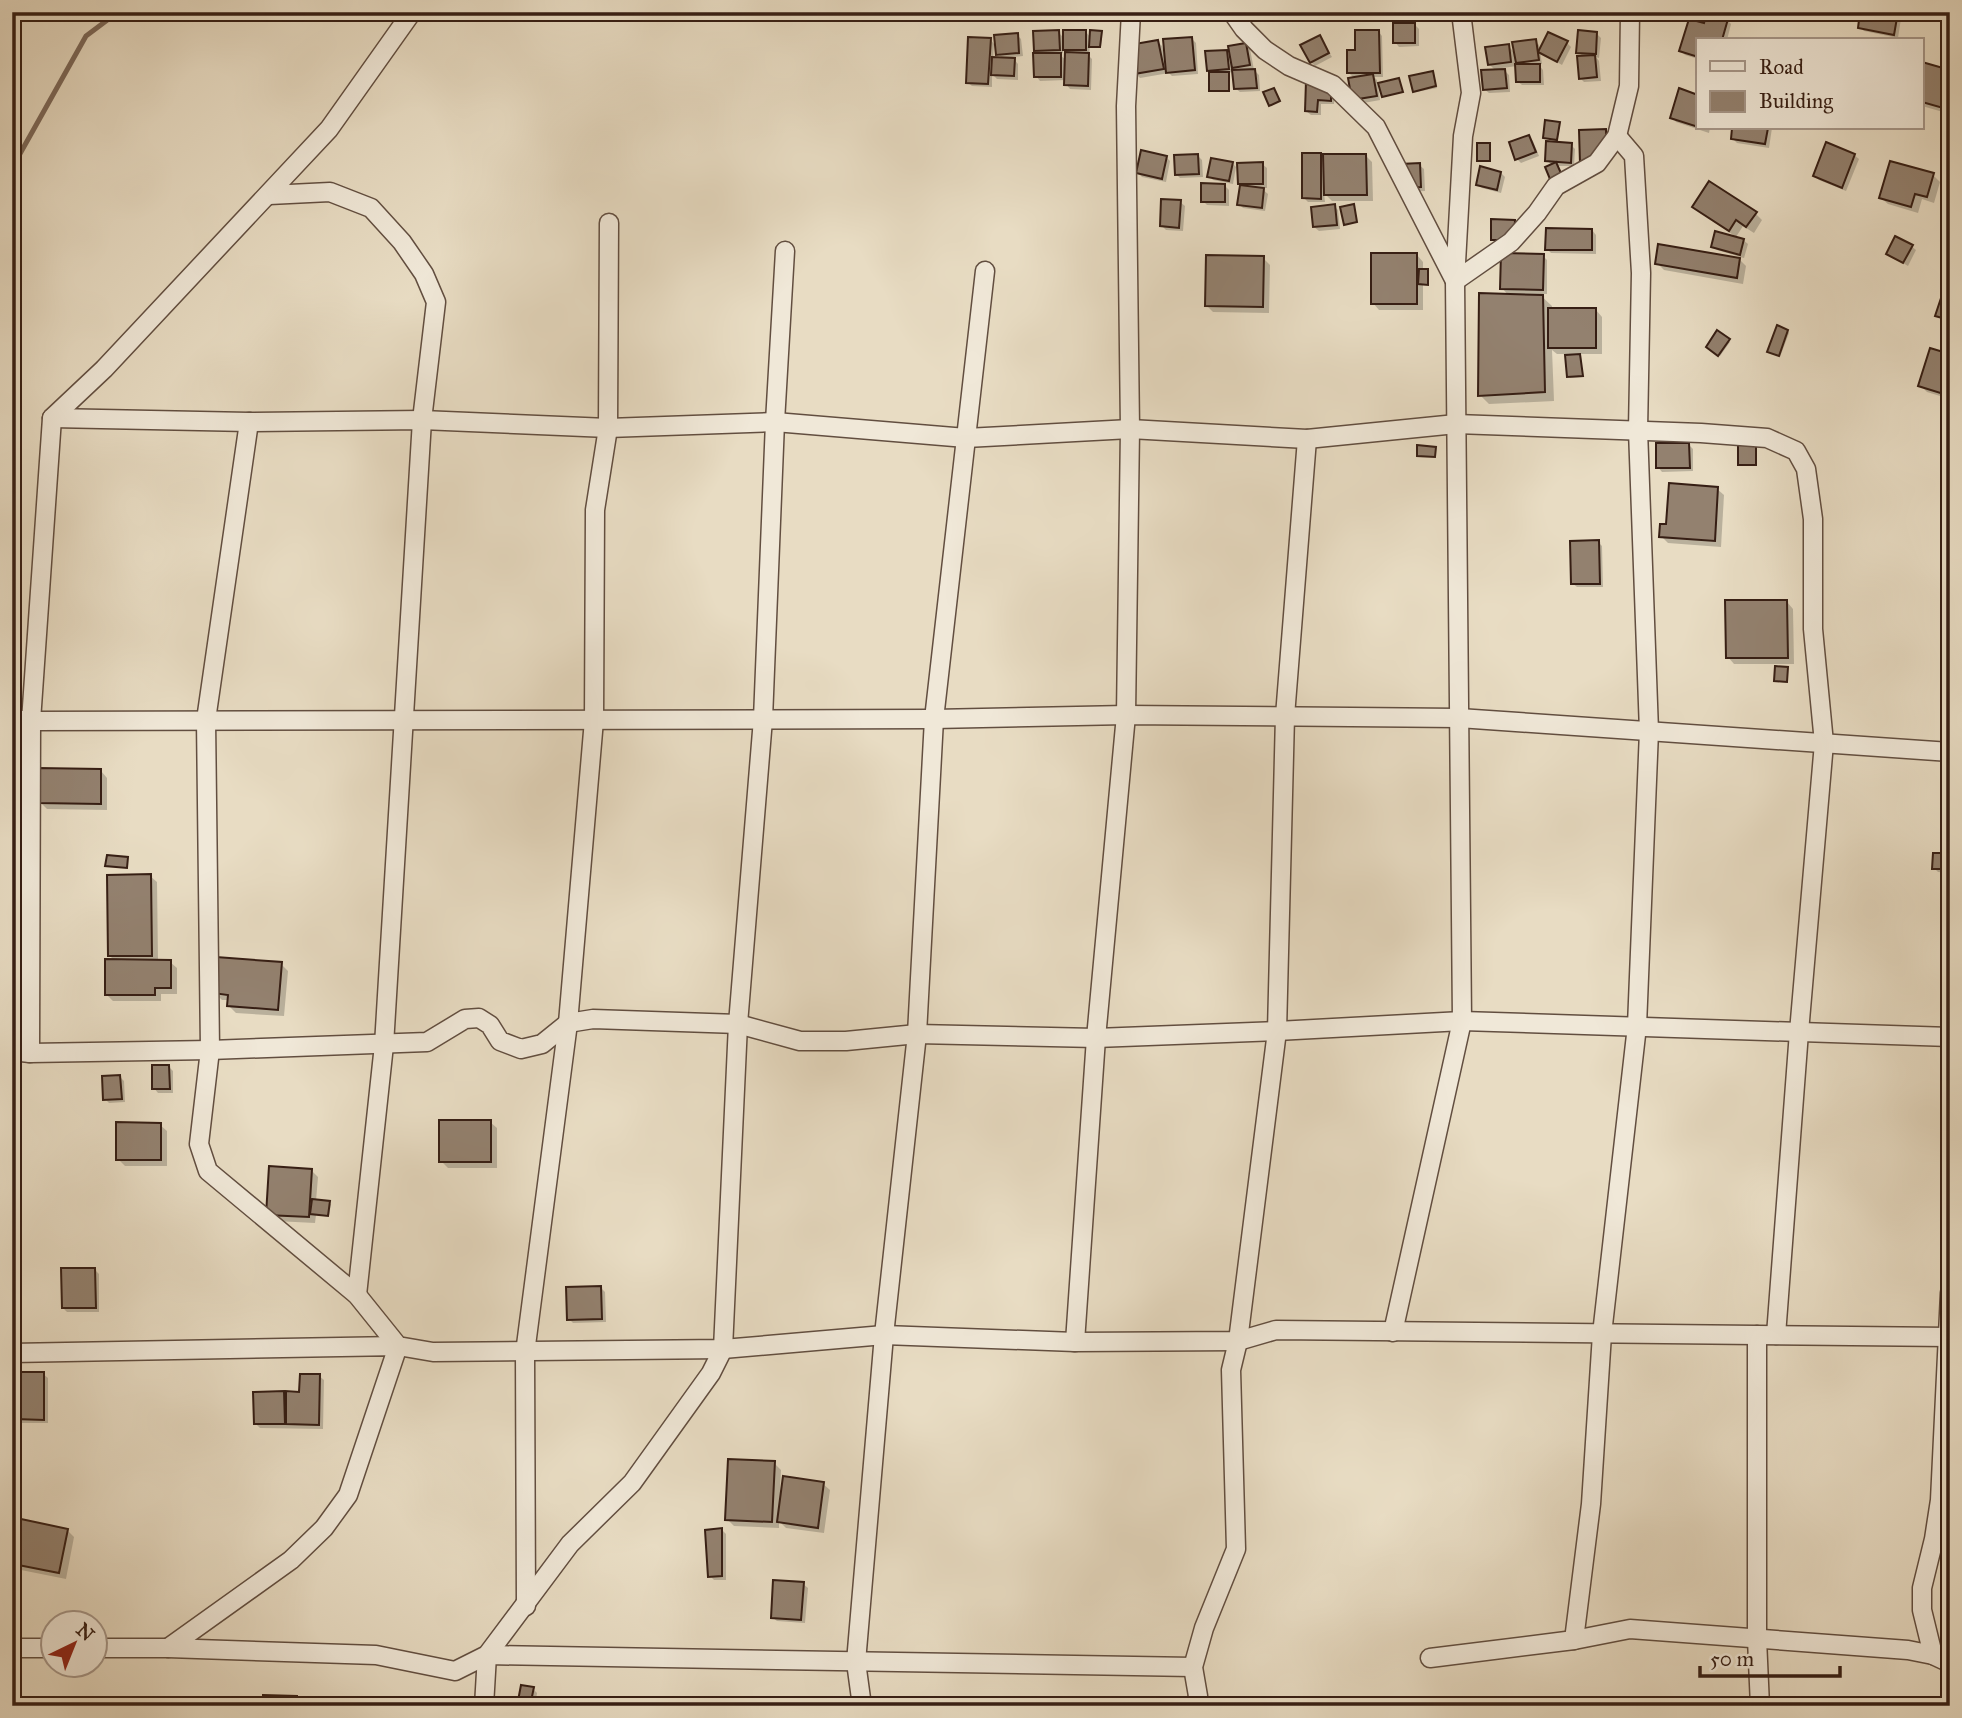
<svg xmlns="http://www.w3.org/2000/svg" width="1962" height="1718" viewBox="0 0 1962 1718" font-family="'IM FELL Great Primer',serif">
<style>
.shadow{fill:#0003;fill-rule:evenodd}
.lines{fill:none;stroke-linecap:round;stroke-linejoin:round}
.stream{stroke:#7c695a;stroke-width:5}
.building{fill:#93816f;stroke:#361e14;stroke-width:2}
.minor-casing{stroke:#624e40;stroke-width:21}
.minor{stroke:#f0e8d8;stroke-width:18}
</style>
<rect width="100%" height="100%" fill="#e8dcc3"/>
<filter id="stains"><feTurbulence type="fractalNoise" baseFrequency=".00286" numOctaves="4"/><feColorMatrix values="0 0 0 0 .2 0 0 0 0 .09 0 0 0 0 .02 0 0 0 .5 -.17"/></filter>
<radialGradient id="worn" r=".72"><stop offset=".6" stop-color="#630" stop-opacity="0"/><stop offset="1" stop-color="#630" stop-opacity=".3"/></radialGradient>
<!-- shadow -->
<g class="shadow">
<path d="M1488 12H1512V16Z"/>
<path d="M1862 12H1902L1898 38 1864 31 1859 27Z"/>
<path d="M1727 20 1731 24 1727 40H1698V59L1685 55 1681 51 1705 25Z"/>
<path d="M1415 25 1419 29V46L1399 47 1395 42Z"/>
<path d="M1378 31 1382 36 1383 77H1374L1377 80 1380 100 1358 104 1355 79 1349 73Z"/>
<path d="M1058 32 1065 39 1086 32 1091 38 1101 33 1102 35 1101 48H1092L1090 45 1089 56 1092 59 1091 90 1070 89 1066 84V80L1040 81 1036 76 1040 55 1036 50ZM1063 47 1067 51V61L1059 54 1063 53Z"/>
<path d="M1596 33 1601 38 1599 58 1596 57 1599 61 1601 81 1584 82 1580 78 1584 57 1578 52Z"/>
<path d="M1017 35 1021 39 1023 56 1012 57 1018 64V80L997 79 992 74V87L972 86 967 82 990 39 994 44 993 59H1003L998 54Z"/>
<path d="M1319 37 1332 57 1315 66 1311 62Z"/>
<path d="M1192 39 1196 43 1198 74 1172 76 1169 73 1140 78 1136 74 1158 42 1162 46 1164 54Z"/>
<path d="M1535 41 1539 45 1542 64H1538L1543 70 1544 85H1522L1517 81V66L1502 68 1509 75 1510 92 1489 93 1484 89 1496 71 1489 64 1508 46 1516 54Z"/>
<path d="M1567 43 1571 47 1562 65 1540 52Z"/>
<path d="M1246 45 1250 49 1254 70 1259 75 1260 91 1240 92 1235 88 1238 72 1231 65 1233 72 1227 73 1230 75V92H1212L1209 70 1226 51 1232 57Z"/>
<path d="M1922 64 1950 72V114L1922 106Z"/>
<path d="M1434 74 1437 88 1416 92 1415 91Z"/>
<path d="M1307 83 1335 88 1334 104H1321V115H1311L1306 111Z"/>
<path d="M1698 96V128H1710L1709 133 1676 122 1672 117Z"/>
<path d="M1734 128H1772L1769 148 1737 143 1733 139Z"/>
<path d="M1529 137 1533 141 1539 156 1521 163 1517 159Z"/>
<path d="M1490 145 1491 162H1480L1479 160Z"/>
<path d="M1571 145 1575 149 1574 166H1552L1547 160Z"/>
<path d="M1320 154 1325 159 1365 155 1372 162 1373 201H1332L1324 193 1325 202H1308L1304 198Z"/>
<path d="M1854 155 1859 159 1846 191 1819 180 1815 176Z"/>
<path d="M1198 156 1202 160 1203 177 1180 178 1176 174Z"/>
<path d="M1166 157 1170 161 1166 182 1142 177 1138 173Z"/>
<path d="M1232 163 1236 167 1233 184 1213 180 1209 176Z"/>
<path d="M1262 164 1267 168V188H1261L1268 194 1265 211 1243 208 1239 204 1241 186 1239 184Z"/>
<path d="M1419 165 1424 169 1425 191 1408 192Z"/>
<path d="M1501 173 1505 177 1501 193 1482 188 1478 184Z"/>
<path d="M1933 175 1940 182 1934 203 1922 199 1918 213 1888 204 1881 198Z"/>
<path d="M1225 186 1229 190V206L1207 205 1203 201Z"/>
<path d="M1180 202 1185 206 1183 231 1166 230 1162 226Z"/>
<path d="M1334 206 1338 210 1340 229 1319 231 1314 227Z"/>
<path d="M1694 207 1755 213 1762 220 1754 233 1743 226 1736 237Z"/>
<path d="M1592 230 1596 235V254L1551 253 1547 249Z"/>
<path d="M1743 240 1748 244 1744 258 1717 250 1713 246Z"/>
<path d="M1911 246 1916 250 1908 266 1888 254Z"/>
<path d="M1417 255 1423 262V271L1429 273V285H1423V310H1379L1373 303Z"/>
<path d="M1543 256 1547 260V294H1539L1552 306V309L1596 310 1602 317V354H1578L1581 357 1583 377 1570 378 1567 354H1557L1552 350 1554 401 1489 404 1480 395 1509 296 1502 288Z"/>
<path d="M1263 258 1270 265 1269 313 1213 312 1206 305Z"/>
<path d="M1740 260 1746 266 1743 284 1664 270 1657 263Z"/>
<path d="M1788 331 1789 333 1780 357 1770 353 1769 352Z"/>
<path d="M1717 333 1730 342 1720 356 1708 347Z"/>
<path d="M1950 355V399L1927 392 1920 385Z"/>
<path d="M1689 445 1693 449V471L1662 472 1658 467Z"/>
<path d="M1756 445 1757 466 1741 465 1740 464Z"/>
<path d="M1717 489 1724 495 1721 547 1668 543 1661 536 1668 526Z"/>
<path d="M1598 542 1602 546 1603 587H1577L1572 583Z"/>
<path d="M1787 602 1793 609 1794 664H1734L1728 657Z"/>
<path d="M1788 669V683L1777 682 1776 680Z"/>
<path d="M101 771 107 778V810L47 809 40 802Z"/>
<path d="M1950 855V873L1938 872 1934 868Z"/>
<path d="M150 876 157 882 158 961 170 962 177 968V994H161V1001H113L106 994 115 961 109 955Z"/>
<path d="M281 964 288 971 284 1016 236 1013 229 1006 230 1000H222L215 993Z"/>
<path d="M169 1067 173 1071V1093H158L154 1088Z"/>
<path d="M120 1077 124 1081 125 1102 109 1103 105 1099Z"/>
<path d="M490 1122 497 1128V1168H448L441 1161Z"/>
<path d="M160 1125 167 1131V1166H125L118 1159Z"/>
<path d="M311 1170 318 1177 316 1201 331 1204 329 1216 316 1215 315 1223 275 1221 268 1214Z"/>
<path d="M95 1270 99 1274V1312H67L63 1308Z"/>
<path d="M601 1288 605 1292 606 1322 573 1323 569 1319Z"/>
<path d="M43 1374 48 1378V1423H21L17 1419Z"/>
<path d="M319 1376 324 1380 323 1429 260 1428 255 1423 283 1393 288 1397 301 1393Z"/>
<path d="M774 1463 781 1470 780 1492 823 1484 830 1490 824 1533 786 1528 779 1521V1528L734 1526 727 1519Z"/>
<path d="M67 1530 74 1537 66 1579 21 1570 15 1563Z"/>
<path d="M722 1530 726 1534V1580H714L710 1576Z"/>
<path d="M803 1584 808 1588 805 1623 777 1621 772 1617Z"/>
<path d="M533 1689 537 1693 535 1706H519Z"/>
</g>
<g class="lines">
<!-- stream -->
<path class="stream" d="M12 168 86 36 118 12"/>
</g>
<!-- building -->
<g class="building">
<path d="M1707 12 1728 19 1722 40H1698V57L1679 51 1689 19 1704 23Z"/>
<path d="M1860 12H1898L1894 35 1858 28Z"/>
<rect x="1393" y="23" width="22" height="20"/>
<path d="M1059 30 1060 50 1034 51 1033 31Z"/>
<rect x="1063" y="30" width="23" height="20"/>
<path d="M1090 30 1102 31 1100 47H1089Z"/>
<path d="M1355 30H1379L1380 73H1347V50H1355Z"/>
<path d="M1578 30 1597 32 1596 54 1576 53Z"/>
<path d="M1548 32 1568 41 1557 62 1538 52Z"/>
<path d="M1018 33 1019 53 996 55 994 35Z"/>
<path d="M1320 35 1329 53 1310 63 1300 45Z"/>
<path d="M968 37 991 38 988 84 966 83Z"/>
<path d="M1192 37 1195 70 1166 73 1163 39Z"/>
<path d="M1536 39 1539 60 1516 63 1512 42Z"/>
<path d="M1158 40 1164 69 1134 74 1129 45Z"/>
<path d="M1246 43 1250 65 1232 68 1228 46Z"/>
<path d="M1509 44 1511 62 1488 65 1485 47Z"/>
<path d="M1227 50 1229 69 1207 71 1205 51Z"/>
<path d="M1065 52 1089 53 1088 86 1064 85Z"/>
<path d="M1033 53H1061V77H1034Z"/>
<path d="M1595 55 1597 77 1579 79 1577 56Z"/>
<path d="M992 57 1015 58 1014 76 991 75Z"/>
<path d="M1922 62 1950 70V110L1922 102Z"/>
<path d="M1515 64H1540V82H1516Z"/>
<path d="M1255 69 1257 88 1234 89 1232 70Z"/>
<path d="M1505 69 1507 88 1483 90 1481 70Z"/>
<path d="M1433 71 1436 86 1413 92 1409 76Z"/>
<rect x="1209" y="72" width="20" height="19"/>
<path d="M1373 74 1377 96 1352 100 1348 78Z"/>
<path d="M1399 78 1403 92 1382 97 1378 83Z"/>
<path d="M1306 81 1331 82V101L1318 100 1317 112 1305 111Z"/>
<path d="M1274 88 1280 101 1269 106 1263 92Z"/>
<path d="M1679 88 1698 95V127L1670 118Z"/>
<path d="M1545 120 1560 122 1557 140 1543 138Z"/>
<path d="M1732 128H1768L1765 144 1731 139Z"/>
<path d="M1606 129 1607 162 1580 163 1579 130Z"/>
<path d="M1529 135 1536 152 1515 160 1509 142Z"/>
<path d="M1546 141 1572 143 1571 163 1545 161Z"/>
<path d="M1826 142 1855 154 1842 188 1813 176Z"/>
<rect x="1477" y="143" width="13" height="18"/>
<path d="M1141 150 1167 156 1162 179 1136 173Z"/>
<path d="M1302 153H1321V199L1302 198Z"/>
<path d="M1198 154 1199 174 1175 175 1174 155Z"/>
<path d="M1323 154H1366L1367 195H1324Z"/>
<path d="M1211 158 1233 162 1229 181 1207 177Z"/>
<path d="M1890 161 1934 173 1927 197 1915 194 1911 207 1879 198Z"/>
<path d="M1263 162V184H1238L1237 163Z"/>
<path d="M1556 162 1564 180 1552 184 1545 167Z"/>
<path d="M1420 163 1421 187 1402 188 1400 164Z"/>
<path d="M1480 166 1501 172 1497 190 1476 185Z"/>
<path d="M1709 181 1757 212 1746 227 1736 220 1729 231 1692 207Z"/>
<path d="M1201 183 1225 184V202H1201Z"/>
<path d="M1240 185 1264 188 1262 208 1237 205Z"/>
<path d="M1161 199 1181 200 1179 228 1160 226Z"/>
<path d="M1335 204 1337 225 1313 227 1311 207Z"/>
<path d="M1354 204 1357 222 1344 225 1340 207Z"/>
<path d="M1491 219 1515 220 1514 240H1491Z"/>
<path d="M1546 228 1592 229V250H1545Z"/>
<path d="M1715 231 1744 239 1740 255 1711 247Z"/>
<path d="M1895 236 1913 245 1903 263 1886 254Z"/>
<path d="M1658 244 1740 258 1737 278 1655 264Z"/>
<rect x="1371" y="253" width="46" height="51"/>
<path d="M1501 253 1544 254 1543 290 1500 289Z"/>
<path d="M1206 255 1264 256 1263 307 1205 306Z"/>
<path d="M1419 269H1428V285L1418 284Z"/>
<path d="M1943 292 1950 295V336L1942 333 1946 319 1935 316Z"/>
<path d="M1479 293 1543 295 1545 392 1478 396Z"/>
<rect x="1548" y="308" width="48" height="40"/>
<path d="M1777 325 1788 330 1779 356 1767 352Z"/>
<path d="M1717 330 1730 339 1718 356 1706 347Z"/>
<path d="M1930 348 1950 354V396L1918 386Z"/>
<path d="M1580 354 1583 376 1567 377 1565 355Z"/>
<path d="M1656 443H1689L1690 468H1656Z"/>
<rect x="1738" y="443" width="18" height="22"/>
<path d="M1417 445 1436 447 1435 457 1417 456Z"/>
<path d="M1669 483 1718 487 1715 541 1659 537 1660 524H1666Z"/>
<path d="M1599 540 1600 584H1571L1570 541Z"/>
<path d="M1725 600H1787L1788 658H1726Z"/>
<path d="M1775 666 1788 667 1787 682 1774 681Z"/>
<path d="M38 768 101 769V804L38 803Z"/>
<path d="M1933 853H1950V869H1932Z"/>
<path d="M107 855 128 857 127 868 105 866Z"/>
<path d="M151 874 152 956H108L107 875Z"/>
<path d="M216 957 282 962 278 1010 227 1006 228 995 213 993Z"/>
<path d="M105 959 171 960V988H155V995H105Z"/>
<path d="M152 1065H169L170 1089H152Z"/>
<path d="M120 1075 122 1099 103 1100 102 1076Z"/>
<rect x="439" y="1120" width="52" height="42"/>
<path d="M116 1122 161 1123V1160H116Z"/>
<path d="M269 1166 312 1169 309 1217 266 1215Z"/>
<path d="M312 1199 330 1201 328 1216 310 1214Z"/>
<path d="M61 1268H95L96 1308H62Z"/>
<path d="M601 1286 602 1319 567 1320 566 1287Z"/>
<path d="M15 1372H44V1420L15 1419Z"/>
<path d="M300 1374H320L319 1425 286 1424V1391L299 1392Z"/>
<path d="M284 1391 285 1424H254L253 1392Z"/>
<path d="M728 1459 775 1461 772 1522 725 1520Z"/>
<path d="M783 1476 824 1482 818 1528 777 1522Z"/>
<path d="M21 1519 68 1529 59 1573 13 1564Z"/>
<path d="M722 1528V1576L708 1577 705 1530Z"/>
<path d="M773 1580 804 1582 801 1620 771 1618Z"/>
<path d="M521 1685 534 1687 530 1706H517Z"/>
<path d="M263 1695 297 1696V1706H263Z"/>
</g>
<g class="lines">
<defs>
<g id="minor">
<path d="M1232 12 1244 29 1265 50 1289 66 1333 85 1376 127 1455 281 1511 242 1537 213 1556 186 1597 163 1617 136 1629 86 1630 12"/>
<path d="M269 195 330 192 371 208 402 242 424 274 436 302 422 420 384 1045 357 1295"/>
<path d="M52 418 249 422 422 420 608 428 775 422 966 438 1130 429 1307 439 1456 424 1701 433 1767 438 1796 451 1806 469 1813 519V629L1824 743 1799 1032 1776 1335"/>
<path d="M249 422 206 720 210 1050 199 1144 208 1171 357 1295 398 1346 433 1352 723 1349 884 1335 1075 1342 1238 1341 1276 1330 1950 1337"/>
<path d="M12 719 31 721 934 719 1126 715 1459 718 1950 752"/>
<path d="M12 1051 30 1053 210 1050 427 1042 465 1019 479 1018 490 1025 500 1041 521 1049 542 1044 568 1023 593 1019 738 1024 800 1041H846L917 1034 1096 1038 1277 1031 1462 1021 1950 1037"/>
<path d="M30 1053 31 721 52 418 104 369 329 129 412 12"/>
<path d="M1393 1332 1462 1021 1455 281 1463 136 1471 93 1461 12"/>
<path d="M1757 1335V1639L1760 1706"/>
<path d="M1075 1342 1096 1038 1126 715 1130 429 1126 106 1131 12"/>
<path d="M12 1353 398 1346 348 1495 324 1528 291 1560 168 1648"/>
<path d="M526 1606 525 1353 568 1023 594 720 595 510 608 428 609 223"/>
<path d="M1574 1640 1591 1504 1602 1334 1637 1026 1649 731 1638 430 1641 273 1634 156 1617 136"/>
<path d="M12 1648H52"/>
<path d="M94 1648H168L376 1655 455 1671 487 1655 570 1544 632 1483 711 1373 723 1349 738 1024 763 719 775 422 785 251"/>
<path d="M1933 1655 1922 1610V1588L1934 1539 1940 1500 1950 1293"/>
<path d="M1430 1658 1574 1640 1630 1629 1908 1650 1933 1655 1950 1663"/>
<path d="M484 1706 487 1655 1193 1667"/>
<path d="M862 1706 856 1662 884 1335 917 1034 934 719 985 271"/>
<path d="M1195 1706 1198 1696 1193 1667 1204 1628 1236 1549 1231 1370 1238 1341 1277 1031 1285 716 1307 439"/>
</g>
</defs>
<!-- minor casing -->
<use href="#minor" class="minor-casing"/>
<!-- minor -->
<use href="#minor" class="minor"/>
</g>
<!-- margin -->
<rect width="1962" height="1718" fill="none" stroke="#e8dcc3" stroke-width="42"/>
<rect x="14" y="14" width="1934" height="1690" fill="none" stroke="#361e14" stroke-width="3.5"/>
<rect x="21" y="21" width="1920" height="1676" fill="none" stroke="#361e14" stroke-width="2"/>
<!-- legend -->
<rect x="1696" y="38" width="228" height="91" fill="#f0e8d8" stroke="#a6978a" stroke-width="2"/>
<rect x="1710" y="61" width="35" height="10" fill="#f0e8d8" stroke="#a6978a" stroke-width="2"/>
<text x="1759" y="74" font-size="21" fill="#361e14">Road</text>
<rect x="1710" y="91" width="35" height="21" fill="#93816f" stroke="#a6978a" stroke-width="2"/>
<text x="1759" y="108" font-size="21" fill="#361e14">Building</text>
<!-- north arrow -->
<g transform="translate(74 1644) rotate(43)"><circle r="33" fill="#f0e8d8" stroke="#a6978a" stroke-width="2"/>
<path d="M0-5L12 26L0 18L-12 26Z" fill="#8f2418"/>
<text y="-10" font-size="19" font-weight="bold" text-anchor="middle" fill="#361e14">N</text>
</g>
<!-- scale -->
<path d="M1700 1666v10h140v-10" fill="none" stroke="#361e14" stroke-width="3.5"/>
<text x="1710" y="1666" font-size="21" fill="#361e14" stroke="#f0e8d8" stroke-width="5" paint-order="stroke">50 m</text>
<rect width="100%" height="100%" filter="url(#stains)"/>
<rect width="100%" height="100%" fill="url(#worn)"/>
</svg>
